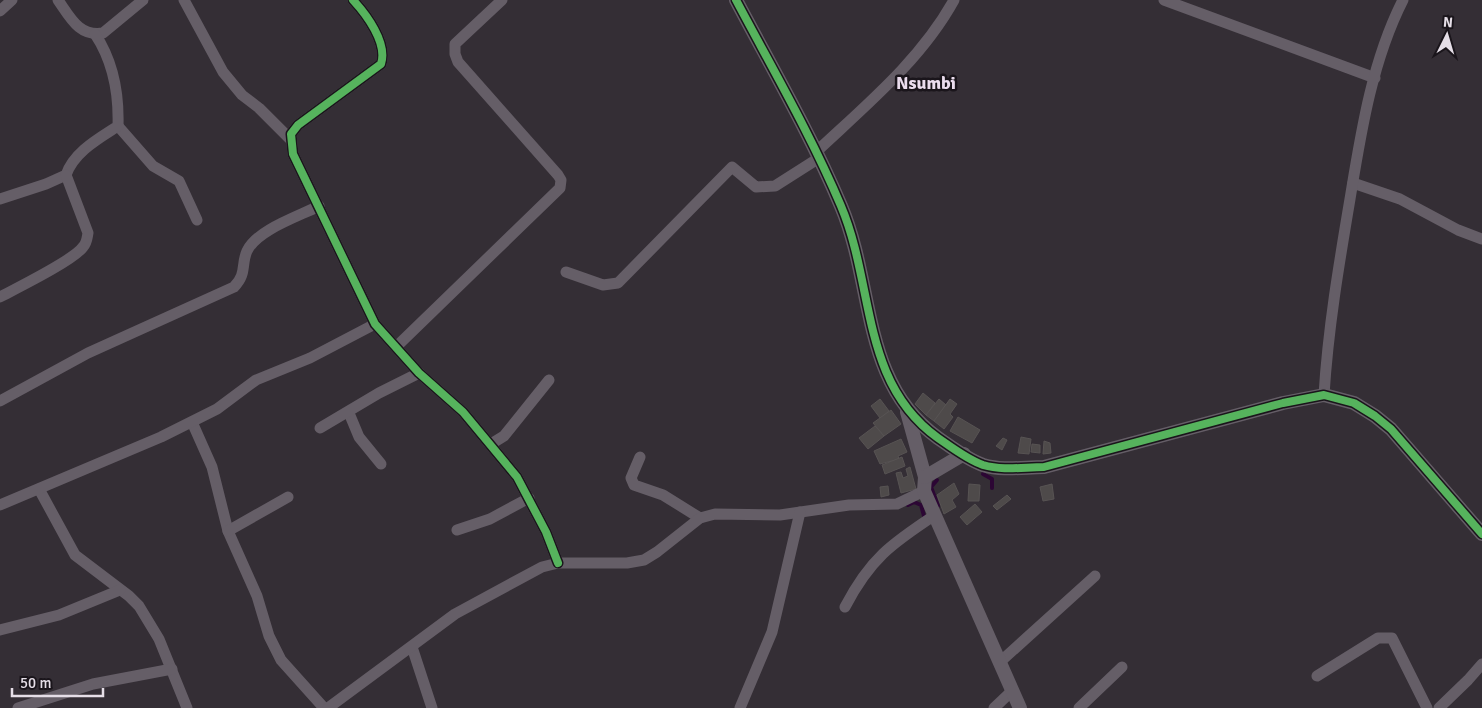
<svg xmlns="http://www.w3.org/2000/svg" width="1482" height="708" viewBox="0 0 1482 708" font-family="Signika,sans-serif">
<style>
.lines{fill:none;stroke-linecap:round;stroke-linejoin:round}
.stream{stroke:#2c0634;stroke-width:4}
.building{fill:#4e4a4a;stroke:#575353}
.minor{stroke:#655e67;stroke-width:11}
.tertiary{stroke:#655e67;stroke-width:14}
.cycleway-casing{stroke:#1a151b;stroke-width:11}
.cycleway{stroke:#56b35d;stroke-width:8}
.labels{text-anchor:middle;stroke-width:5;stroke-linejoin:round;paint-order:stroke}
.quarter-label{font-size:18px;font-weight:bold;fill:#ebddee;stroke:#1a151b}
</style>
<rect width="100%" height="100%" fill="#342e35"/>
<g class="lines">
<!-- stream -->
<g class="stream">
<path d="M983 474 992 479V488"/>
<path d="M937 480 931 487 938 506"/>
<path d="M908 505 914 502 921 505 924 516"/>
</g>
</g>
<!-- building -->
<g class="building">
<path d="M923 393 935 403 926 415 915 404Z"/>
<path d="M880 399 889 411 880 418 871 406Z"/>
<path d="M939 399 946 405 934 421 926 415Z"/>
<path d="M950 399 957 404 950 414 953 417 944 429 934 421Z"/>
<path d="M891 410 901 424 884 436 873 423Z"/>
<path d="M958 417 980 430 972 443 950 431Z"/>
<path d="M875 426 884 436 868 449 859 438Z"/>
<path d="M1021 437 1031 439 1029 454 1018 453Z"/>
<path d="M1003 438 1007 440 1002 450 996 446Z"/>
<path d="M901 439 907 452 898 456 899 459 880 464 874 451Z"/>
<path d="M1044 441 1050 443 1051 453 1043 454Z"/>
<path d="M1032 444 1040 445V453L1031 452Z"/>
<path d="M902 457 905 466 885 474 882 465Z"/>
<path d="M910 467 916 489 901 493 896 473 901 472 903 478 908 476 906 469Z"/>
<path d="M954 483 959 494 952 500 956 507 944 514 937 495Z"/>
<path d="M969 484 980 485 979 501H968Z"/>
<path d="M1052 484 1054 499 1043 501 1040 487Z"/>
<path d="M888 486 889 495 881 497 880 487Z"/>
<path d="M1007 495 1011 499 997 510 993 506Z"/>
<path d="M975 504 982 512 967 525 960 517Z"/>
</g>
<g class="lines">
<!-- minor -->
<g class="minor">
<path d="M58 0C70 17 79 37 103 33L143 0"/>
<path d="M184 0 223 72 242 95 259 108 291 140"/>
<path d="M353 0C366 14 388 43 381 64L298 125 291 134 293 154 375 324 419 373 463 412 517 477 546 532 558 563"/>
<path d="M1164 0 1375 78"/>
<path d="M0 11 12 0"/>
<path d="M118 126 153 166 179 181 197 220"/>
<path d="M816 152C865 106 921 60 954 0"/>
<path d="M1353 183 1400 199 1458 230 1482 239"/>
<path d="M0 199 46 184 66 175C74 152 98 139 118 126 119 94 113 61 95 34"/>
<path d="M566 272 603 285 618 283 732 167 756 187 775 186 819 158"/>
<path d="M0 297C17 288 74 260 83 247 87 243 87 238 88 233L66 175"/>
<path d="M396 347 560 188 561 180 558 175 458 62 455 54V44L502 0"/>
<path d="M1324 395C1328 329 1339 264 1350 199 1361 132 1372 61 1403 0"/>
<path d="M0 401 88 353 234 287C247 274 241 264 247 251 257 230 297 217 319 206"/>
<path d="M349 413 359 437 381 464"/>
<path d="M192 422 212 467 228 531 257 596 269 636 281 660 324 708"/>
<path d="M320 428 379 393 419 373"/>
<path d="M491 444 504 436 549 380"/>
<path d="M640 457 631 478 634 485 663 495 700 518"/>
<path d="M39 489 75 555 129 596 139 606 159 639 187 708"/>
<path d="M0 505 161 437 217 409 256 380 310 358 375 324"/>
<path d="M457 530 490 519 529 498"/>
<path d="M228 531 288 497"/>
<path d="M845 607C870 559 891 544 935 515"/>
<path d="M0 630 59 615 120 590"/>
<path d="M412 647 432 708"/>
<path d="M1000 662 1095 576"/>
<path d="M1317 676 1378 638H1392L1427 708"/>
<path d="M18 708 93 684 172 669"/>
<path d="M328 708 455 614 542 567 558 563H627L644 560 657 552 700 518 715 514 780 515 849 505 897 504 924 491"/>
<path d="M740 708 772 632 800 512"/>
<path d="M994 708 1013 690"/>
<path d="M1079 708 1122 667"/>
<path d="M1439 708 1468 680 1482 664"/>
</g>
<!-- tertiary -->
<g class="tertiary">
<path d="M736 0C772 68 811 135 841 206 875 286 860 382 938 438 951 447 968 460 983 465 1003 471 1024 467 1044 467L1283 403 1324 395 1354 403 1375 416 1391 429 1482 534"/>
<path d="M907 412 925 477 924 491 1020 708"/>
<path d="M925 477 964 454"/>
</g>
<defs>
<g id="cycleway">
<path d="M353 0C366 14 388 43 381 64L298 125 291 134 293 154 375 324 419 373 463 412 517 477 546 532 558 563"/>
<path d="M736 0C772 68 811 135 841 206 875 286 860 382 938 438 951 447 968 460 983 465 1003 471 1024 467 1044 467L1283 403 1324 395 1354 403 1375 416 1391 429 1482 534"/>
</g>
</defs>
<!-- cycleway casing -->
<use href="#cycleway" class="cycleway-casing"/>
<!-- cycleway -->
<use href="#cycleway" class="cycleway"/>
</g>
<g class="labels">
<!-- quarter labels -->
<g class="quarter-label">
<text x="926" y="89">Nsumbi</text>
</g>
</g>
<!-- north arrow -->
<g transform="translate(1447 35) rotate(5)" stroke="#1a151b" stroke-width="4" paint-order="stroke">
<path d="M0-4L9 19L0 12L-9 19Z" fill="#e5dee7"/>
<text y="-8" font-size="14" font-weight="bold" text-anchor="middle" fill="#e5dee7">N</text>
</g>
<!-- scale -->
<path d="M12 688v8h91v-8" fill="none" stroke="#e5dee7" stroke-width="2.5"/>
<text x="20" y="688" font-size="15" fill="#e5dee7" stroke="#1a151b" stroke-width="4" paint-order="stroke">50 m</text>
</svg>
